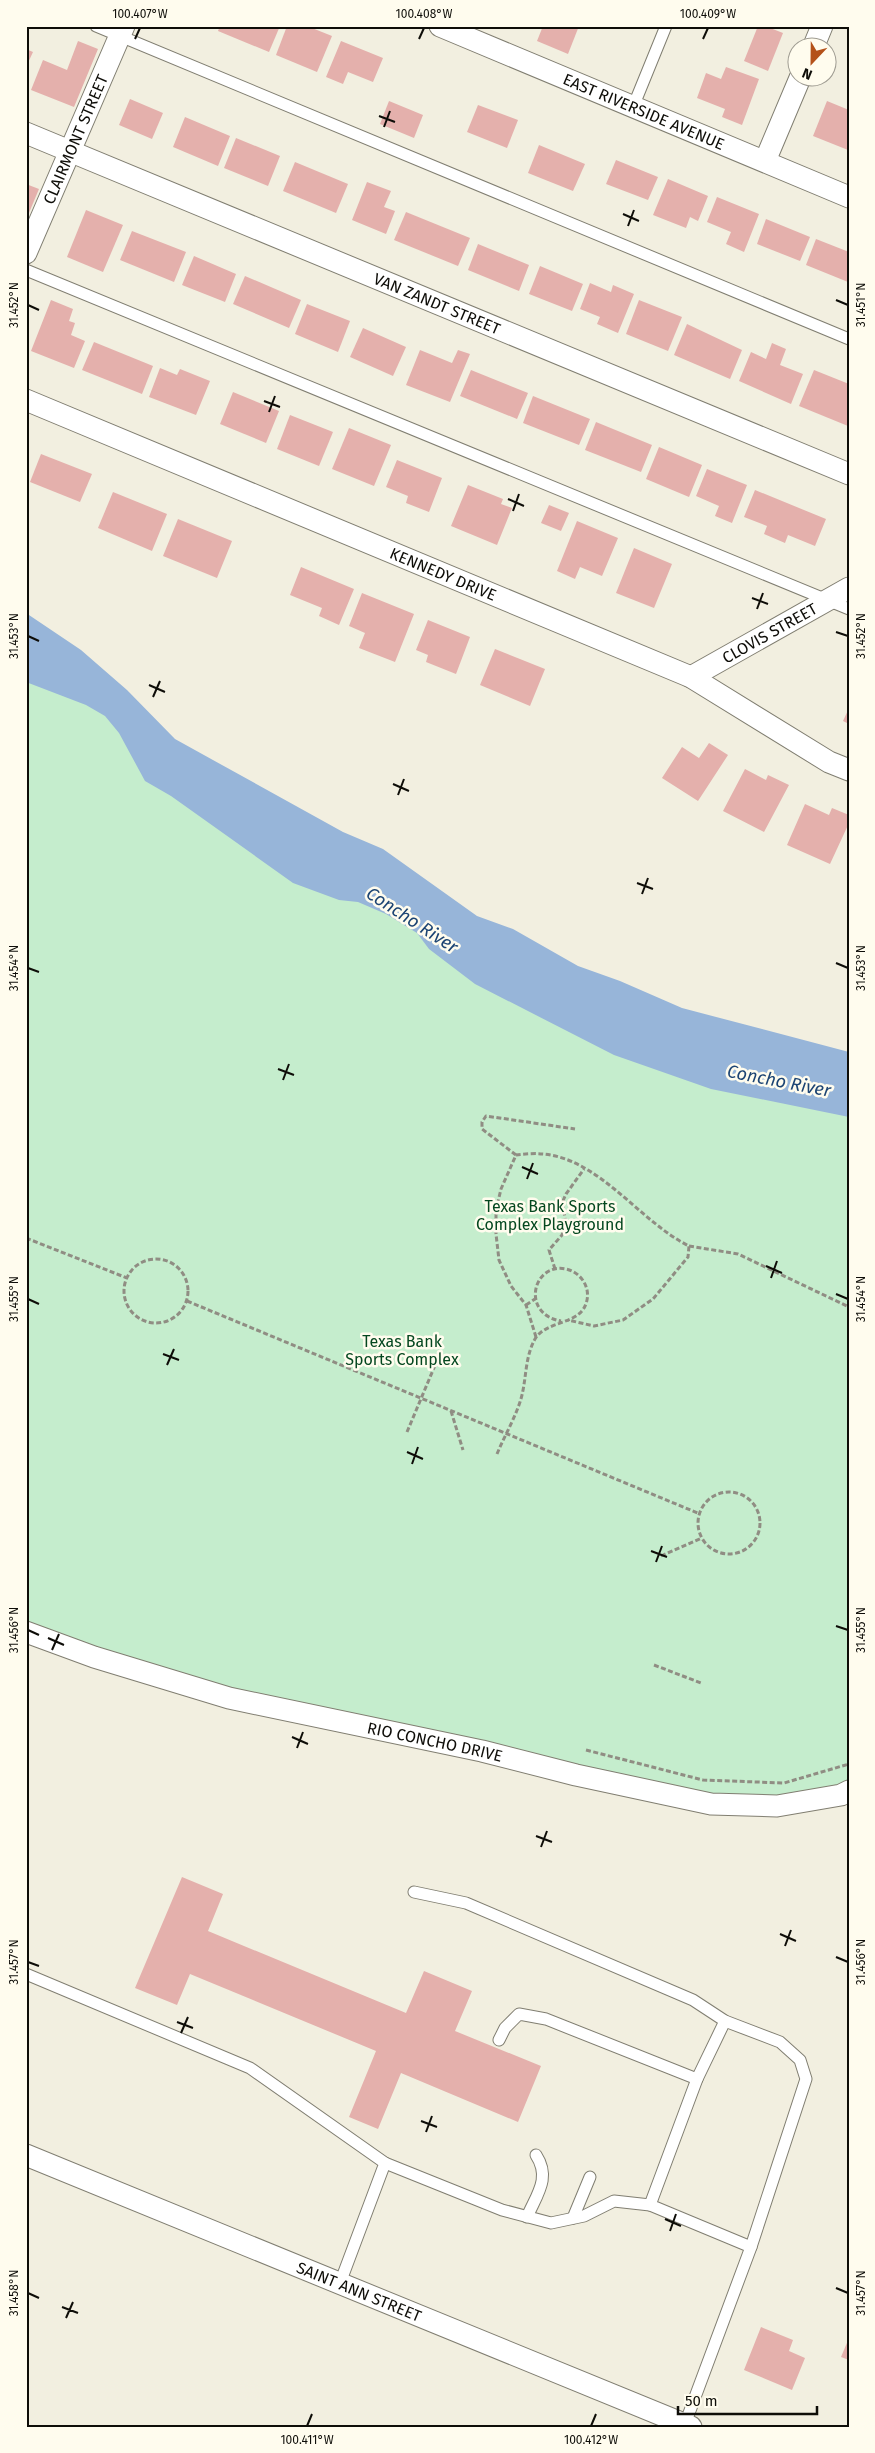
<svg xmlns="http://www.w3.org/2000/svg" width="875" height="2453" viewBox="0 0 875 2453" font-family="'Fira Sans',sans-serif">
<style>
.green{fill:#c5edcd}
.water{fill:#97b5d9}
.building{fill:#e4b0ac}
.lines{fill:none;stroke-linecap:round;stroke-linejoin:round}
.lane-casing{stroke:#807e71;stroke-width:13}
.street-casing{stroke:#807e71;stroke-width:23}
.path{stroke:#908d83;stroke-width:3;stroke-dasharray:5 2.5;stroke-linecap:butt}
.lane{stroke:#fff;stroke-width:11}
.street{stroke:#fff;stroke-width:21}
.ticks{fill:none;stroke:#0e0d08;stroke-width:2}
.labels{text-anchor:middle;stroke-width:5;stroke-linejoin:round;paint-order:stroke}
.street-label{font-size:16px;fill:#0e0d08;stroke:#fffcee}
.park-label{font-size:16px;fill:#04471f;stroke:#fffcee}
.water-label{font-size:18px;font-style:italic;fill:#1c4473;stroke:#fffcee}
.neatline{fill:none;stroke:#0e0d08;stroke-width:2}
.ticks-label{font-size:12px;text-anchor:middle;fill:#0e0d08}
</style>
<rect width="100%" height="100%" fill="#f2efe0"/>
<!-- green -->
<path class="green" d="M26 641 266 821 849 1095V1791L711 1804 229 1698 26 1632Z"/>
<!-- water -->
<path class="water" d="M26 613 81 650 127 690 175 739 343 832 383 849 477 916 513 929 578 966 620 981 682 1008 849 1052V1117L711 1089 614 1055 475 984 429 949 417 933 386 914 358 902 339 900 293 883 171 796 145 781 119 733 105 716 86 705 26 682Z"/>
<!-- building -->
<g class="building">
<path d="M220 26H280L269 52 218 31Z"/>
<path d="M287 26H307L332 36 317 72 276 55Z"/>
<path d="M543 26H579L568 54 537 41Z"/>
<path d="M758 26H765L783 33 768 71 744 61Z"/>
<path d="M78 41 98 49 74 107 31 90 43 60 67 70Z"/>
<path d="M341 41 383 58 373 82 348 72 343 84 326 77Z"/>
<path d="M26 49 33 52 26 67Z"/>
<path d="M726 67 759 79 742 125 722 117 725 109 697 98 706 73 721 79Z"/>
<path d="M130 99 163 113 152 139 119 125Z"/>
<path d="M389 101 423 115 414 138 380 124Z"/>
<path d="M827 101 849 110 848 150 813 136Z"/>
<path d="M478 105 518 120 507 148 467 132Z"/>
<path d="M185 117 230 136 218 166 173 147Z"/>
<path d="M236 138 280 156 268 186 224 168Z"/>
<path d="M539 145 585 164 573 191 528 173Z"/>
<path d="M616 160 658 177 648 200 606 184Z"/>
<path d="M295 162 348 184 336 213 283 191Z"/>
<path d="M668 179 708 196 698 221 690 217 686 228 653 215Z"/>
<path d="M367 182 391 191 384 207 395 211 386 234 352 220Z"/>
<path d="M26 184 39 189 26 220Z"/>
<path d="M717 197 759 214 744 252 726 244 731 232 707 222Z"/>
<path d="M86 210 123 225 103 272 67 257Z"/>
<path d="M406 212 470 238 458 266 394 240Z"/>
<path d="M766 219 810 237 800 261 757 244Z"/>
<path d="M132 231 186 252 174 282 120 260Z"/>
<path d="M816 239 849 252 848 282 806 265Z"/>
<path d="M478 244 529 265 519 291 468 270Z"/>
<path d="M194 256 236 274 225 302 182 285Z"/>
<path d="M540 266 583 284 572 311 529 294Z"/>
<path d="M245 276 301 300 289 328 233 304Z"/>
<path d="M590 283 611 292 613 285 634 294 618 333 597 324 600 317 580 309Z"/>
<path d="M51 300 73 309 69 321 75 323 71 335 85 341 74 368 31 351Z"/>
<path d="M639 300 682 317 668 351 626 334Z"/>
<path d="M307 304 350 321 338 352 295 334Z"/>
<path d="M687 324 742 350 730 379 674 355Z"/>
<path d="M363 328 406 347 393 376 350 357Z"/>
<path d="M94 342 153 366 142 394 82 370Z"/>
<path d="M772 343 786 349 780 365 803 374 791 404 739 381 751 352 766 359Z"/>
<path d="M420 350 452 363 458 350 470 354 450 402 406 385Z"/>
<path d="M160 368 177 375 180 369 210 381 196 415 149 397Z"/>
<path d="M471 370 528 393 517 419 460 396Z"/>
<path d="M814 370 849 384 848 426 799 406Z"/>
<path d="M233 392 279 411 266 443 220 424Z"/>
<path d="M533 396 590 419 579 445 523 423Z"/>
<path d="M290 415 333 432 319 466 277 449Z"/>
<path d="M596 422 652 445 641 472 585 450Z"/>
<path d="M349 428 391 445 374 486 332 469Z"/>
<path d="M659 447 702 465 689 497 646 479Z"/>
<path d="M41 454 92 474 80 502 30 482Z"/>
<path d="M397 460 442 478 429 512 406 503 408 496 386 487Z"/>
<path d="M707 469 747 485 732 523 715 516 719 506 696 496Z"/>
<path d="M468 485 503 499 501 504 512 508 497 545 451 526Z"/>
<path d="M755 490 826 519 815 546 788 535 785 543 764 534 767 526 744 517Z"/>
<path d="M113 492 167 514 152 551 98 528Z"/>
<path d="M549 505 569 513 561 531 541 523Z"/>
<path d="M178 519 232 541 217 578 163 556Z"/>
<path d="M577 521 618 538 602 576 580 567 575 579 557 571Z"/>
<path d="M634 548 672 564 654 608 616 593Z"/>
<path d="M301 567 354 589 339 625 319 616 322 608 290 595Z"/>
<path d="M362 593 414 614 395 662 359 648 365 633 349 626Z"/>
<path d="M428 620 470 637 456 674 426 662 428 655 416 650Z"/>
<path d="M495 649 545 669 530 706 480 685Z"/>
<path d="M849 708V724L843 721Z"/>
<path d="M709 743 728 755 698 801 662 778 682 747 699 758Z"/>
<path d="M745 769 766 780 768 775 789 785 764 832 723 811Z"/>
<path d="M805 804 829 815 832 808 849 815V823L830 864 787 845Z"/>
<path d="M182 1877 223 1894 208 1931 406 2013 424 1971 472 1991 455 2031 541 2066 518 2122 401 2073 378 2129 349 2117 376 2051 190 1974 177 2005 135 1988Z"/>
<path d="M761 2327 793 2340 789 2351 805 2358 792 2390 744 2370Z"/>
<path d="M849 2338V2360L841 2357Z"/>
</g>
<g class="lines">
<defs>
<g id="lane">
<path d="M96 26 849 339"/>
<path d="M633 107 666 26"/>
<path d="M26 270 849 609"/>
<path d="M414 1892 466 1903 693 2000 725 2021 780 2042 800 2060 806 2079 751 2247 685 2424"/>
<path d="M26 1974 250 2068 385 2163 340 2283"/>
<path d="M725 2021 697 2079 650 2205 751 2247"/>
<path d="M499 2040 505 2028 519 2014 546 2019 697 2079"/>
<path d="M385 2163 502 2210 551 2223 584 2216 614 2201 650 2205"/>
<path d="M527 2217C537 2194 551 2178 536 2155"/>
<path d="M573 2218 590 2177"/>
</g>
<g id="street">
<path id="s1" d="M440 26 849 197"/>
<path d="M813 48 822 26"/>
<path id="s2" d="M26 133 849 474"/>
<path d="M765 161 800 78"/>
<path id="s3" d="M26 253 124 26"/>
<path id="s4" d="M26 400 691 677 829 762 849 770"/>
<path id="s5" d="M691 677 849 588"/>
<path id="s6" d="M26 1632 94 1657 229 1698 482 1751 576 1775 711 1804 777 1806 841 1795 849 1791"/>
<path id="s7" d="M26 2155 691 2427"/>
</g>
</defs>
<!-- lane casing -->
<use href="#lane" class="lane-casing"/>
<!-- street casing -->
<use href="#street" class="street-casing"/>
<!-- path -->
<g class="path">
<path d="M516 1155 482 1129V1122L486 1116 575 1129"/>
<path d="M26 1238 127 1278"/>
<path d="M689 1246 738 1254 849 1307"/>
<circle cx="156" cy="1291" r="32"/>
<path d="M555 1269 549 1250 562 1235 566 1223 562 1203 566 1194 584 1169"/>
<path d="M187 1301 700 1514"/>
<path d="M526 1305 535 1299"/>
<path d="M536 1337 526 1305 511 1286 499 1260 496 1234V1210L501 1189 516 1155C525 1154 535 1153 543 1154 600 1159 640 1222 689 1246L688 1257 653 1299 623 1320 594 1326 568 1320"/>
<path d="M451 1411 463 1450"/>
<path d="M407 1432 436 1363"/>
<path d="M497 1454C504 1437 514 1420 520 1402 527 1381 524 1359 535 1339 547 1319 582 1326 587 1300 590 1286 580 1272 566 1269 533 1262 520 1314 561 1321"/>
<circle cx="729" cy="1523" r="31"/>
<path d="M661 1556 702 1538"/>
<path d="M654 1665 701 1683"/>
<path d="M586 1750 703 1780 784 1783 849 1764"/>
</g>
<!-- lane -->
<use href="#lane" class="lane"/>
<!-- street -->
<use href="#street" class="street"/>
</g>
<!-- ticks -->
<path class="ticks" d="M135 39 140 28M419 39 424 28M703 39 708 28M379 116 395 122M384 127 390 111M623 214 639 221M628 226 634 210M836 300 848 305M28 305 39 310M264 401 280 407M269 412 275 396M508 499 524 506M513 511 519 494M752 598 768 604M757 609 763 593M836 632 848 636M28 636 39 641M149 685 165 692M153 697 160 681M393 784 409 791M398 795 404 779M637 883 653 889M642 894 648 878M836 963 848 968M28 968 39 972M278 1069 294 1075M283 1080 289 1064M522 1167 538 1174M527 1179 533 1163M766 1266 782 1273M771 1278 777 1261M836 1294 848 1299M28 1299 39 1304M163 1354 179 1360M167 1365 174 1349M407 1452 423 1459M412 1464 418 1447M651 1551 667 1557M656 1562 662 1546M836 1626 848 1630M28 1630 39 1635M48 1638 64 1645M52 1650 59 1634M292 1737 308 1744M297 1748 303 1732M536 1836 552 1842M541 1847 547 1831M780 1934 796 1941M785 1946 791 1930M836 1957 848 1962M28 1962 39 1966M177 2022 193 2028M181 2033 188 2017M421 2121 437 2127M426 2132 432 2116M665 2219 681 2226M670 2231 676 2214M836 2288 848 2293M28 2293 39 2298M62 2307 78 2313M66 2318 73 2302M307 2426 312 2414M591 2426 596 2414"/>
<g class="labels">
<!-- street labels -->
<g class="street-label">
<text dy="6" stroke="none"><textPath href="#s1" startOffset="221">EAST RIVERSIDE AVENUE</textPath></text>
<text dy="6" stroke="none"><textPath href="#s3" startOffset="124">CLAIRMONT STREET</textPath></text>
<text dy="6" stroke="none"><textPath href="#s2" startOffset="445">VAN ZANDT STREET</textPath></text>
<text dy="6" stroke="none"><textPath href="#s4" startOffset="452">KENNEDY DRIVE</textPath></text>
<text dy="6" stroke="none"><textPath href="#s5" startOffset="90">CLOVIS STREET</textPath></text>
<text dy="6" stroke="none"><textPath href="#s6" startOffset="424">RIO CONCHO DRIVE</textPath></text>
<text dy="6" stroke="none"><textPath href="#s7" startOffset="360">SAINT ANN STREET</textPath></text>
</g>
<!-- park labels -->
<g class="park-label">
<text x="550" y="1212">Texas Bank Sports<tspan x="550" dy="18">Complex Playground</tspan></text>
<text x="402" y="1347">Texas Bank<tspan x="402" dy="18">Sports Complex</tspan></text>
</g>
<!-- water labels -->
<g class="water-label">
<text transform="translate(412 920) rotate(33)" y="6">Concho River</text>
<text transform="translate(779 1081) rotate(11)" y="6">Concho River</text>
</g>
</g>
<!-- border -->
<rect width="875" height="2453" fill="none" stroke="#fffcee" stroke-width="55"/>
<!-- north arrow -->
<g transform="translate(812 62) rotate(202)"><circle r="24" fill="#fffcee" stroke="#9f9c92"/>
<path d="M0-4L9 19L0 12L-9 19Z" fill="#b45119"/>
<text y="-8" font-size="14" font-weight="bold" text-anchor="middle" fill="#0e0d08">N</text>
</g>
<!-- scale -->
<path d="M678 2406v8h139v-8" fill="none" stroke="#0e0d08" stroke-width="2.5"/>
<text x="685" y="2406" font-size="15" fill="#0e0d08" stroke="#fffcee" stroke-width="4" paint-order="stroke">50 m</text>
<rect x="28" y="28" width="820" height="2398" class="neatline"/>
<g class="ticks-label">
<text x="140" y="18">100.407°W</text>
<text x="424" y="18">100.408°W</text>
<text x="708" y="18">100.409°W</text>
<text transform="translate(861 305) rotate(-90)" y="4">31.451°N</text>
<text transform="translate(14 305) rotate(-90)" y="4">31.452°N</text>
<text transform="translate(861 636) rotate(-90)" y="4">31.452°N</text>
<text transform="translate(14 636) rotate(-90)" y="4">31.453°N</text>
<text transform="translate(861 968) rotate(-90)" y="4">31.453°N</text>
<text transform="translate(14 968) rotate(-90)" y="4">31.454°N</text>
<text transform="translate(861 1299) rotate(-90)" y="4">31.454°N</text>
<text transform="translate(14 1299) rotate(-90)" y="4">31.455°N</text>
<text transform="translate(861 1630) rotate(-90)" y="4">31.455°N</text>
<text transform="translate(14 1630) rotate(-90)" y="4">31.456°N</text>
<text transform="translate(861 1962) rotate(-90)" y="4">31.456°N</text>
<text transform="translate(14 1962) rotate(-90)" y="4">31.457°N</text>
<text transform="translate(861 2293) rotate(-90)" y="4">31.457°N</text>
<text transform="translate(14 2293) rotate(-90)" y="4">31.458°N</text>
<text x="307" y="2444">100.411°W</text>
<text x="591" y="2444">100.412°W</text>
</g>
</svg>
